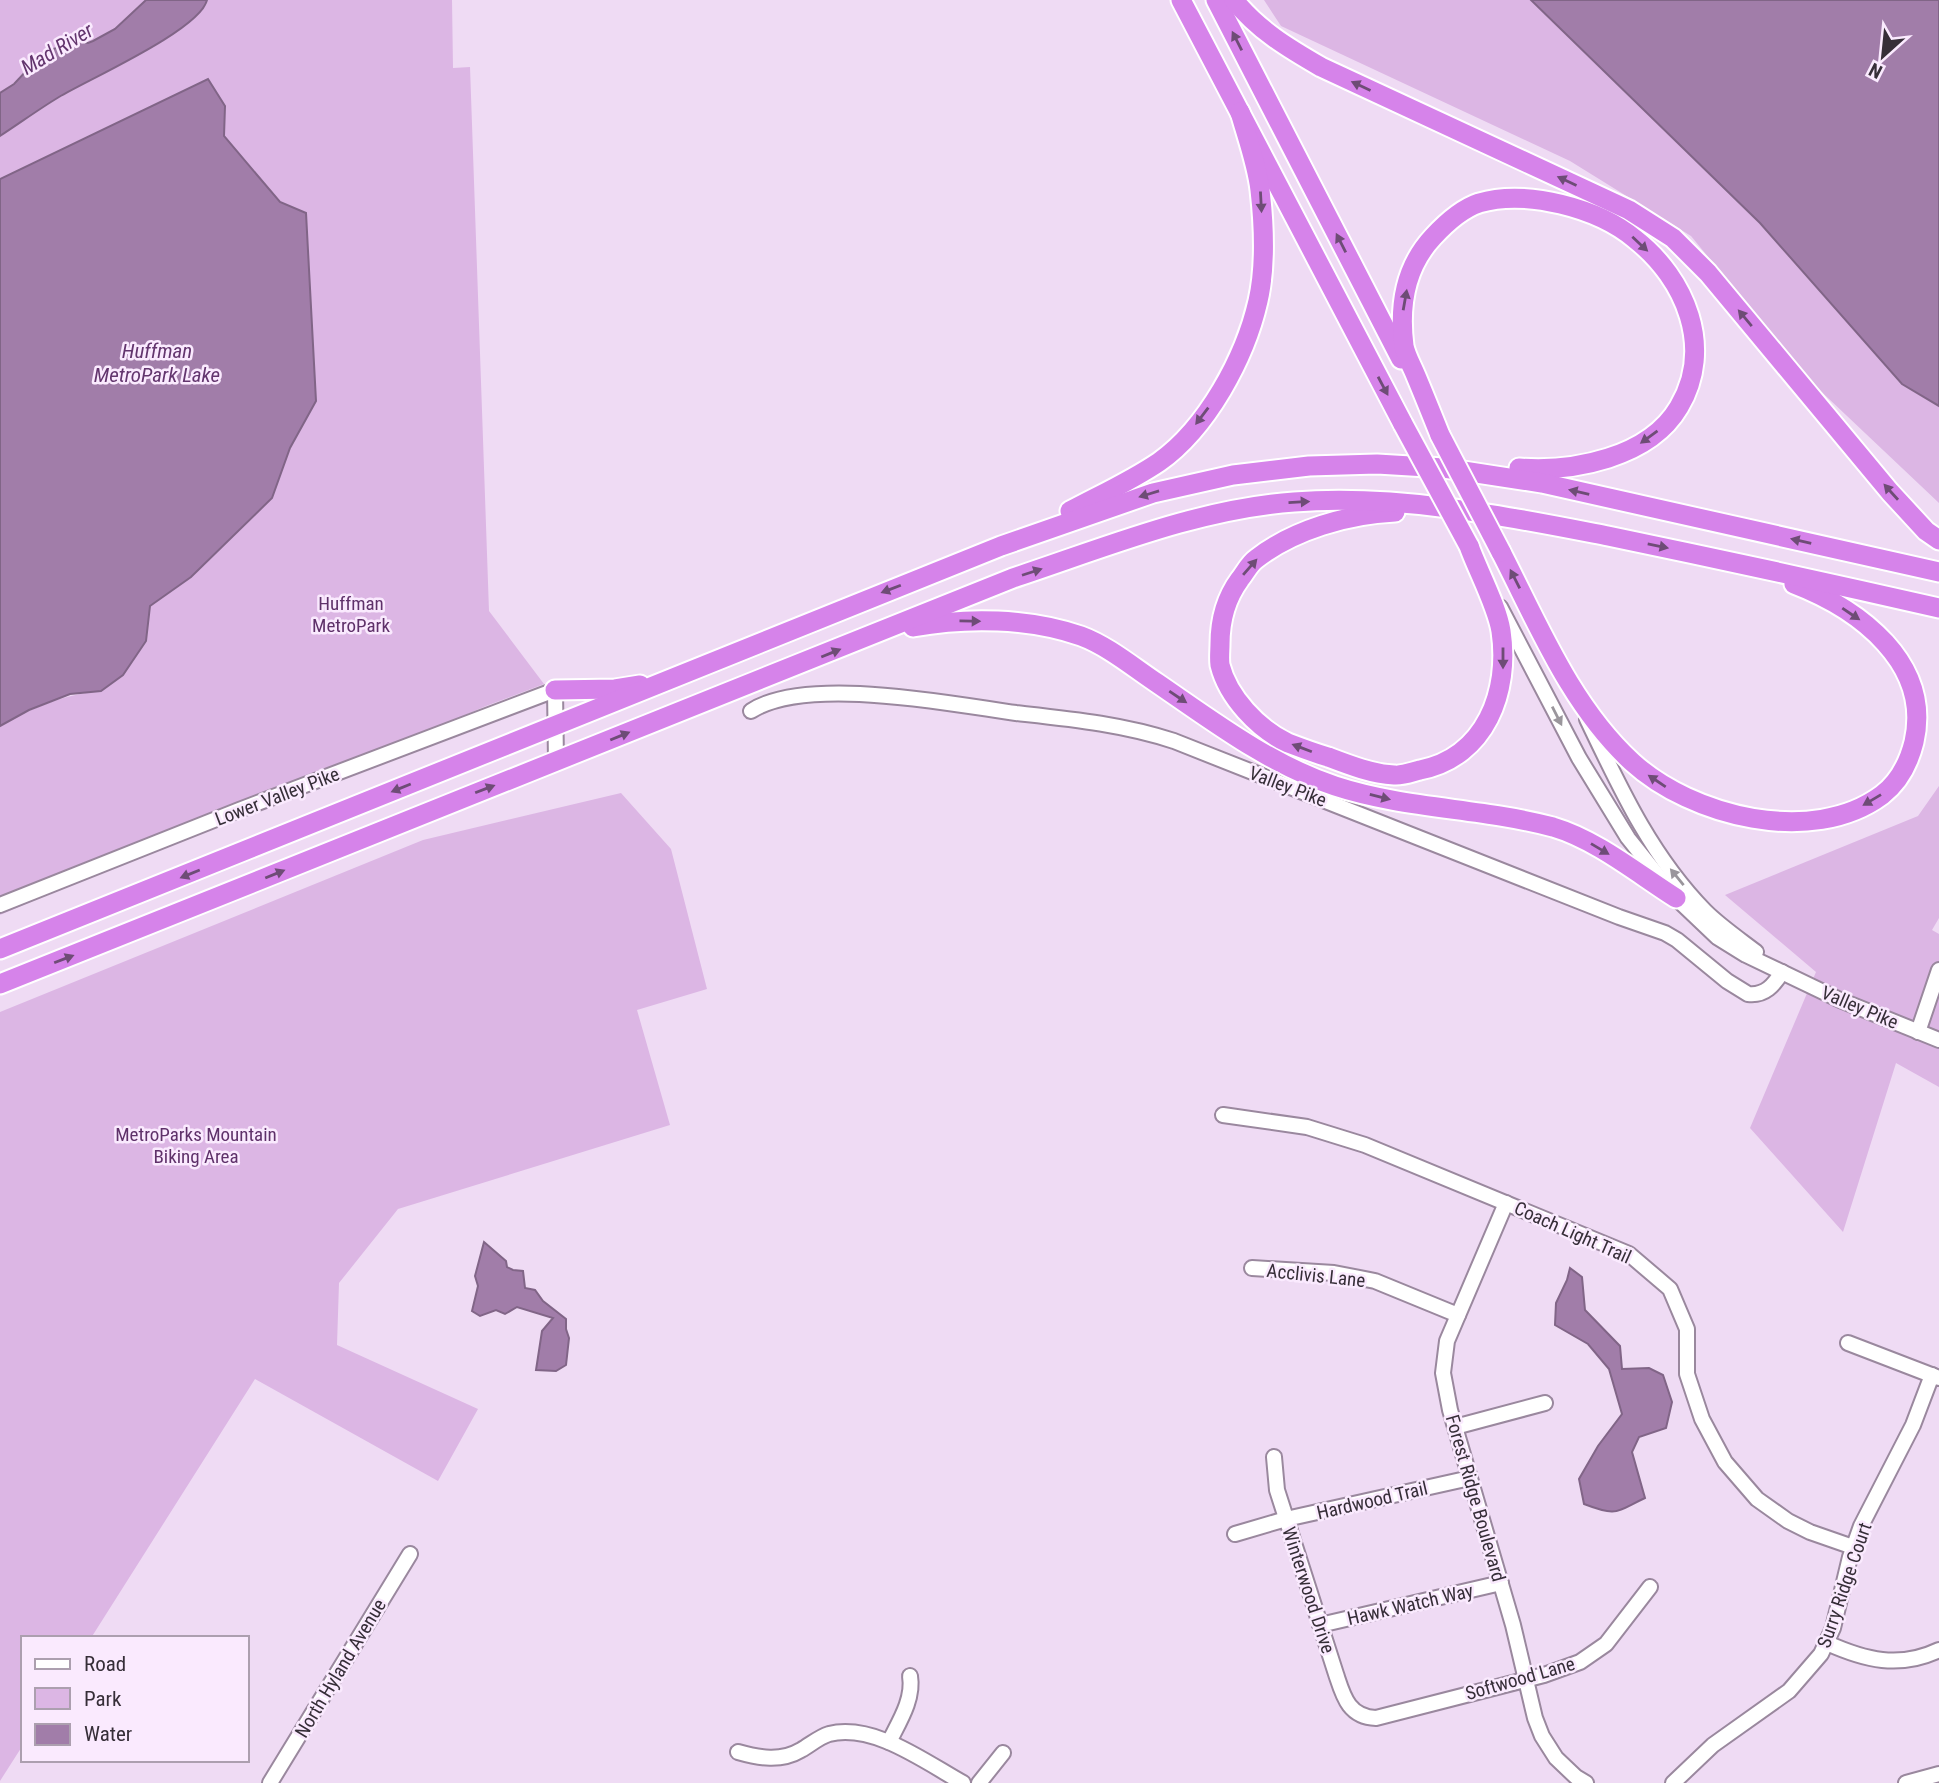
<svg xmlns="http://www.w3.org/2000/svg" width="1939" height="1783" viewBox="0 0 1939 1783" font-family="'Roboto Condensed',sans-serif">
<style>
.green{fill:#dcb6e4}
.water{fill:#a17da9;stroke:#816587;stroke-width:2}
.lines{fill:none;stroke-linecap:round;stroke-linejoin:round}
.minor-casing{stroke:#9a889e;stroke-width:18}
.highway-casing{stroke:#fff;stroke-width:23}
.minor{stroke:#fff;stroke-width:14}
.highway{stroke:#d683ea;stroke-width:19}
.highway-bridge-casing{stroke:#fff;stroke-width:23;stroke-linecap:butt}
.highway-bridge{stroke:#d683ea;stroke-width:19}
.oneway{fill:#6e4c76}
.oneway2{fill:#9a969c}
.labels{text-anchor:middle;stroke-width:5;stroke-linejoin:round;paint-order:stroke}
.park-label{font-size:19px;fill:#5f316a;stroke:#faeafe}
.street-label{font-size:19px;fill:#362e38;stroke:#faeafe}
.water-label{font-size:21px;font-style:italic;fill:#63356e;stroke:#faeafe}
</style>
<rect width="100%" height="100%" fill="#efdbf4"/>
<!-- green -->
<g class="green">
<path d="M0 0H146L115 29 93 41 88 43 77 41 44 52 13 84 0 93Z"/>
<path d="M207 0H452L453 68 470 67 489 611 544 684 486 706 0 915V726C34 707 62 695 101 691L146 641 150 606 191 577 272 498 290 448 316 401 280 202 224 136 225 106 208 79 0 179V136C26 119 51 101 79 86 123 61 170 41 207 4Z"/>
<path d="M1264 0H1939V503L1810 381 1691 236 1570 161 1281 26Z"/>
<path d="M1939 786V918L1932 930 1939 934V1087L1896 1063 1843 1232 1750 1128 1816 972 1725 895 1918 816Z"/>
<path d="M621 793 671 849 707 989 637 1010 670 1125 398 1209 339 1283 337 1345 478 1409 438 1481 255 1379 91 1638H23V1745L0 1781V1012L423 840Z"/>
</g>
<!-- water -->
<g class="water">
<path d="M146 0H207C200 30 89 79 59 97 39 109 20 123 0 136V93L14 84 44 52 77 41 88 43 93 41 115 29Z"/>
<path d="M1531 0H1939V406L1902 384 1760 223Z"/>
<path d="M208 79 225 106 224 136 280 202 306 213 316 401 290 448 272 498 191 577 150 606 146 641 123 675 101 691 70 694 29 710 0 726V179Z"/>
<path d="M484 1242 506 1261 507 1267 513 1270 523 1271 525 1288 535 1290 543 1301 566 1319V1329L569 1338 566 1365 556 1371 536 1370 542 1331 553 1318 517 1307 505 1314 496 1310 480 1316 472 1311 478 1286 475 1276Z"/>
<path d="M1570 1268 1582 1277 1585 1310 1620 1346 1622 1369 1649 1368 1663 1375 1672 1402 1666 1428 1639 1437 1632 1452 1645 1498C1615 1512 1618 1517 1584 1504L1579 1479 1598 1446 1622 1414 1609 1369 1588 1344 1555 1325 1556 1303 1567 1280Z"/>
</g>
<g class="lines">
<defs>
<g id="minor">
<path d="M1500 607 1579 758 1628 838 1676 898 1717 937 1746 955 1840 1000 1939 1040"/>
<path d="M751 711C806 675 951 704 1016 713 1070 719 1122 724 1174 741L1619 917 1665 933 1677 940 1727 981 1748 994C1765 996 1774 985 1782 972"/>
<path d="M1587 719C1620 788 1651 856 1705 911 1720 926 1739 939 1756 952"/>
<path d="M0 905 239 810 555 690 556 761"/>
<path d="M1918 1032 1939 970"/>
<path d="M1223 1115 1307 1127 1365 1145 1629 1254 1670 1289 1687 1329V1374L1702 1419 1725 1462 1757 1499 1788 1521 1810 1532 1853 1547"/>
<path d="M1506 1203 1447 1341 1443 1373 1450 1410 1513 1625 1535 1718 1542 1736 1556 1758 1576 1777 1586 1783"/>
<path d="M1252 1268 1334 1273 1375 1281 1458 1315"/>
<path d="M1848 1343 1939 1378"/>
<path d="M1455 1427 1545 1403"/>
<path d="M1274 1457 1277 1490 1336 1674C1343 1695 1348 1717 1376 1718L1544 1675 1580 1662 1606 1644 1650 1587"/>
<path d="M1235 1534 1286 1519 1470 1478"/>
<path d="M1320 1625 1501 1583"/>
<path d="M1827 1643C1865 1660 1899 1669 1939 1650"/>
<path d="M889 1742C899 1722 914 1699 910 1676"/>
<path d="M738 1752C759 1758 781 1762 801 1750 810 1745 819 1737 829 1734 874 1723 925 1762 963 1783"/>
<path d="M270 1783 410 1554"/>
<path d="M979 1783 1003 1753"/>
<path d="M1673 1783 1713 1745 1789 1691 1821 1654 1833 1628 1850 1557 1861 1526 1913 1425 1932 1375"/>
<path d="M1906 1783 1939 1774"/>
</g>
<g id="highway">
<path d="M1181 0 1403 424"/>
<path d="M1216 0 1401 359"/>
<path d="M1234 0C1258 30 1288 48 1321 67L1629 210 1673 238 1708 273 1890 492 1926 531 1939 540"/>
<path d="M1440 435C1432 415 1424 395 1416 376 1412 366 1406 356 1404 346 1399 307 1405 267 1433 237 1445 224 1461 209 1479 203 1526 189 1598 208 1635 239 1686 279 1714 348 1679 407 1649 458 1573 472 1519 468"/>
<path d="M1070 511C1100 495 1131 481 1159 462 1207 428 1245 358 1258 301 1266 266 1264 225 1260 190 1257 164 1247 137 1240 112"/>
<path d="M1395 512C1348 514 1293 530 1256 559 1249 564 1245 573 1240 579 1226 598 1220 620 1220 644 1220 650 1219 658 1220 665 1228 697 1258 729 1288 743 1301 748 1315 753 1328 757 1349 765 1372 774 1394 775 1402 776 1412 772 1420 770 1486 757 1510 691 1501 631 1497 606 1478 571 1469 546"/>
<path d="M1501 552C1538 624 1571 706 1632 762 1691 816 1812 847 1882 795 1899 782 1909 762 1914 742 1932 663 1859 609 1794 584"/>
<path d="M913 627C967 617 1029 618 1081 636 1108 646 1133 667 1157 683 1214 722 1269 764 1335 786 1405 809 1482 808 1553 827 1597 840 1638 874 1676 898"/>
<path d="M555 690 615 689 640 685"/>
<path d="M0 949 1001 546 1153 493 1233 475 1309 466 1377 464 1444 468 1542 483 1939 572"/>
<path d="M0 984 1013 578C1104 548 1197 509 1294 502 1399 494 1505 516 1608 536 1719 559 1829 583 1939 608"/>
</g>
</defs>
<!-- minor casing -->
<use href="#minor" class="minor-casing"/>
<!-- highway casing -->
<use href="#highway" class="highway-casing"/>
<!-- minor -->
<use href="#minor" class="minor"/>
<!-- highway -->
<use href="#highway" class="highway"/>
<defs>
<g id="highway-bridge">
<path d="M1403 424 1469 546"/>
<path d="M1440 435 1501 552"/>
</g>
</defs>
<!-- highway-bridge casing -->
<use href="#highway-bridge" class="highway-bridge-casing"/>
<!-- highway-bridge -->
<use href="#highway-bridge" class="highway-bridge"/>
</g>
<!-- one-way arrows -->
<defs><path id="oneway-solid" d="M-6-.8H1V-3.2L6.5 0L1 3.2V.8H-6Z" transform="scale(1.75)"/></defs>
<g class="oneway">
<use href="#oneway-solid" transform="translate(1237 41) rotate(-117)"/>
<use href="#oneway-solid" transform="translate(1361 86) rotate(-155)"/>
<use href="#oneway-solid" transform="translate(1567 181) rotate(-155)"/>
<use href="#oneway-solid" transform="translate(1261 202) rotate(87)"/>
<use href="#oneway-solid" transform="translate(1341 243) rotate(-117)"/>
<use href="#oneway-solid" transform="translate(1640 244) rotate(43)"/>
<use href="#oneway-solid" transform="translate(1405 300) rotate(-80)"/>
<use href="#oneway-solid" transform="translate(1745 318) rotate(-130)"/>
<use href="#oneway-solid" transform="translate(1383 386) rotate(62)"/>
<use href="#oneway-solid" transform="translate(1202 416) rotate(127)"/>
<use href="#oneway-solid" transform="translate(1649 437) rotate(144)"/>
<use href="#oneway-solid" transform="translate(1579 492) rotate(-167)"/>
<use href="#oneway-solid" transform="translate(1891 492) rotate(-132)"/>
<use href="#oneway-solid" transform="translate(1149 494) rotate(163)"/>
<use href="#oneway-solid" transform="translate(1299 502) rotate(-3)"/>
<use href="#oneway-solid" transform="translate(1801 541) rotate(-167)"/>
<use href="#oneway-solid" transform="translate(1658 546) rotate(11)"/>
<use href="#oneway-solid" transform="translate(1250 567) rotate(-49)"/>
<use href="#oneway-solid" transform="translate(1032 572) rotate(-18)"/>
<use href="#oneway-solid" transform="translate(1515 579) rotate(-117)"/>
<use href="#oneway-solid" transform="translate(891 589) rotate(159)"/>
<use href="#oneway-solid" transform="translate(1851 614) rotate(34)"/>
<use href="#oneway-solid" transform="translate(970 621) rotate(1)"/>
<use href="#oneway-solid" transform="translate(831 653) rotate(-22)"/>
<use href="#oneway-solid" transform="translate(1503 658) rotate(90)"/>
<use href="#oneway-solid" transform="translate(1178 697) rotate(34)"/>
<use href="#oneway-solid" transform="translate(620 736) rotate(-22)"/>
<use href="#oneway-solid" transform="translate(1302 748) rotate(-159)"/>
<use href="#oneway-solid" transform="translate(1657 781) rotate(-146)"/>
<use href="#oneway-solid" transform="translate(401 788) rotate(158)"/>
<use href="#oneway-solid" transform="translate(485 789) rotate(-21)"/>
<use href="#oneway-solid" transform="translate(1380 797) rotate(14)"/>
<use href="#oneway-solid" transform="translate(1872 800) rotate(149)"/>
<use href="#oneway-solid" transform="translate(1600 849) rotate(31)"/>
<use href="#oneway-solid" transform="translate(190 874) rotate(158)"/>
<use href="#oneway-solid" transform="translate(275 874) rotate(-22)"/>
<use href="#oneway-solid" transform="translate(64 959) rotate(-21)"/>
</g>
<g class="oneway2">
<use href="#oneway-solid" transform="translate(1557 716) rotate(63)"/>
<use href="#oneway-solid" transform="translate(1677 877) rotate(-129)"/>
</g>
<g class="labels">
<!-- park labels -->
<g class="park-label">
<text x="351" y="610">Huffman<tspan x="351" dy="22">MetroPark</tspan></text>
<text x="196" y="1141">MetroParks Mountain<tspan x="196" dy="22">Biking Area</tspan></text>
</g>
<!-- street labels -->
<g class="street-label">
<text transform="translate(1288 786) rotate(21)" y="7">Valley Pike</text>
<text transform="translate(277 796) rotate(-21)" y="7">Lower Valley Pike</text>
<text transform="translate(1860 1007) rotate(23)" y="7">Valley Pike</text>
<text transform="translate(1573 1232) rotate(24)" y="7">Coach Light Trail</text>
<text transform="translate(1316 1275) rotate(6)" y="7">Acclivis Lane</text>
<text transform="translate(1476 1498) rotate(74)" y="7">Forest Ridge Boulevard</text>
<text transform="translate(1372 1500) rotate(-13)" y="7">Hardwood Trail</text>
<text transform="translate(1844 1585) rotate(-71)" y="7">Surry Ridge Court</text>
<text transform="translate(1309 1590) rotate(72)" y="7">Winterwood Drive</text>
<text transform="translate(1410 1604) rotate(-13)" y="7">Hawk Watch Way</text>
<text transform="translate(340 1668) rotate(-59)" y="7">North Hyland Avenue</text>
<text transform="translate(1520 1678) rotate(-16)" y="7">Softwood Lane</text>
</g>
<!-- water labels -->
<g class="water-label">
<text transform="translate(57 49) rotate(-31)" y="7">Mad River</text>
<text x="157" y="358">Huffman<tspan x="157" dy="24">MetroPark Lake</tspan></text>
</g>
</g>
<!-- legend -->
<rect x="21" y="1636" width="228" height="126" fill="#faeafe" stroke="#ac9faf" stroke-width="2"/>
<rect x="35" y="1659" width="35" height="10" fill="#ffffff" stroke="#ac9faf" stroke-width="2"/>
<text x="84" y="1671" font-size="21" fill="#362e38">Road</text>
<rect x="35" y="1688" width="35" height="21" fill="#dcb6e4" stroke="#ac9faf" stroke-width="2"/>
<text x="84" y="1706" font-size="21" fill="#362e38">Park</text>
<rect x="35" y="1724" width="35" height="21" fill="#a17da9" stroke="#ac9faf" stroke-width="2"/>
<text x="84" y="1741" font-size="21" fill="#362e38">Water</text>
<!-- north arrow -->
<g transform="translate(1883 56) rotate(207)" stroke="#faeafe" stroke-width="5" paint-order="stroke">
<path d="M0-5L12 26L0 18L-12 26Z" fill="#362e38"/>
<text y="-10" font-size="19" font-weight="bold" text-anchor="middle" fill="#362e38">N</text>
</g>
</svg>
